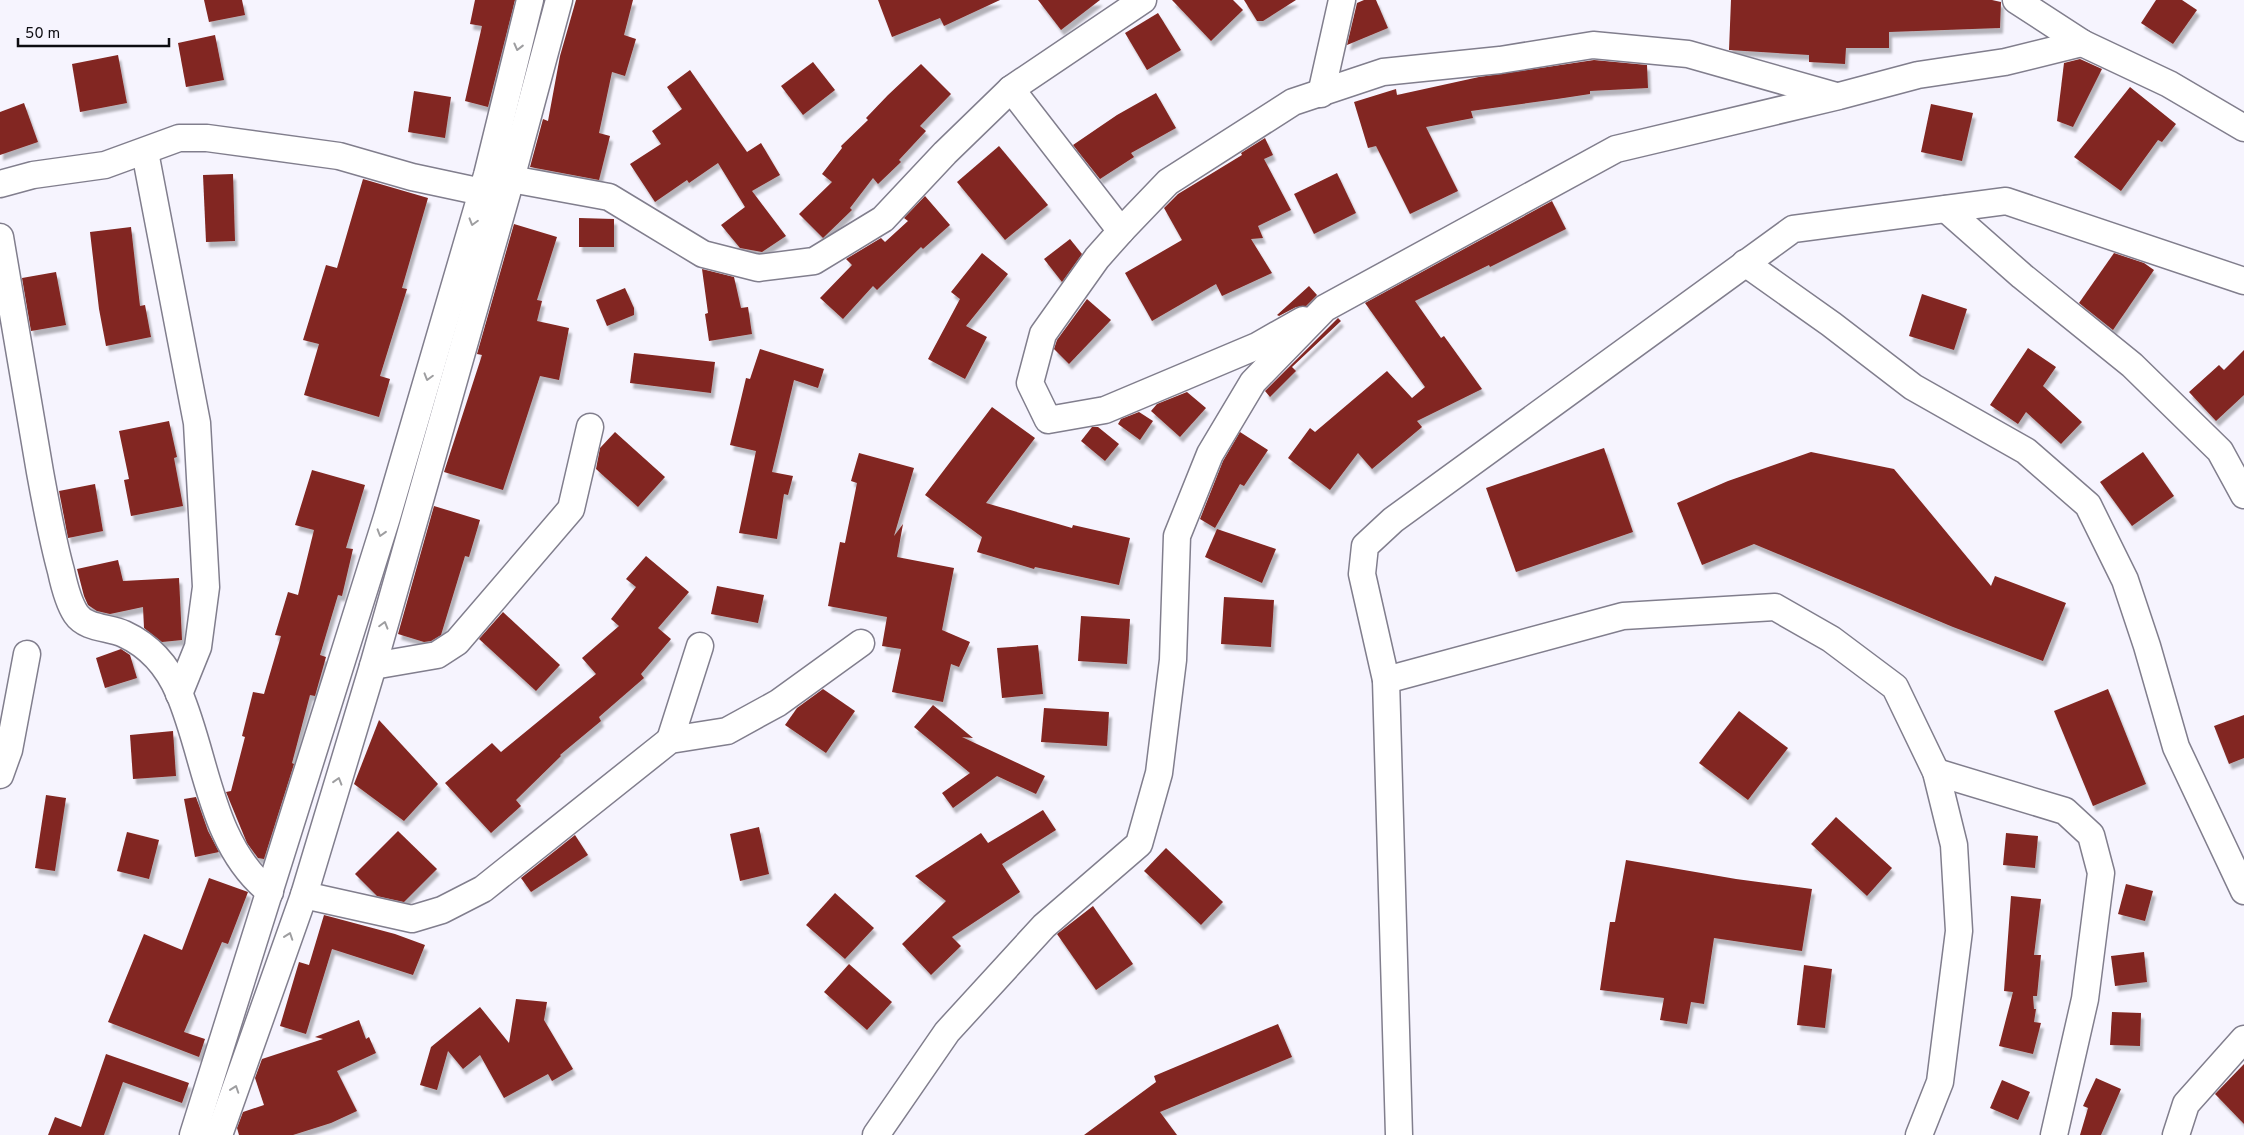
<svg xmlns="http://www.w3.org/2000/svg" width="2244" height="1135" viewBox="0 0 2244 1135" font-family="Overpass,sans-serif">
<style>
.building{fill:#822620;filter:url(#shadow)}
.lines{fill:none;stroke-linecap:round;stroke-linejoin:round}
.minor-casing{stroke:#817e8d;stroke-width:29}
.minor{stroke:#fff;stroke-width:26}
.oneway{stroke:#9e9ea0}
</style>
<defs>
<filter id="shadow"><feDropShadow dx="3" dy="5.5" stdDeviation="1" flood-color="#0004"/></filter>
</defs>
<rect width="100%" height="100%" fill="#f6f4fe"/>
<!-- building -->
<g class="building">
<path d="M204 0H242L245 15 209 22Z"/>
<path d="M475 0H515L488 107 465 101 482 26 470 24Z"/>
<path d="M576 0H633L624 35 636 39 625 76 612 72 599 133 610 136 599 180 530 167 543 119 548 121 560 56Z"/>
<path d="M878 0H1000L944 26 940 18 892 37Z"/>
<path d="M1038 0H1100L1061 30Z"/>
<path d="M1172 0H1233L1243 10 1211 41Z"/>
<path d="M1244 0H1296L1263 21H1257Z"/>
<path d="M1364 0H1376L1388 28 1347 45 1357 3Z"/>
<path d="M1731 0H1992L2001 2 2000 28 1889 32V48H1846L1845 64 1809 62V55L1729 50Z"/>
<path d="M2156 0H2182L2197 10 2173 44 2141 23Z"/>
<path d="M1158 13 1181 50 1147 70 1125 33Z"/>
<path d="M215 35 224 80 186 87 178 43Z"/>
<path d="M118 55 127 103 80 112 72 64Z"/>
<path d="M2080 59 2102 69 2073 127 2057 121 2064 63Z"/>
<path d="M1594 60 1647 65 1648 88 1590 91V94L1557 99 1471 111 1473 118 1426 127 1458 191 1410 214 1376 146 1368 148 1354 102 1396 89 1397 95 1479 77Z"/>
<path d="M813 62 835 90 803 115 781 86Z"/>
<path d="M921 64 951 94 920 126 926 131 899 160 901 162 878 184 873 178 850 208 852 210 823 238 799 214 832 182 822 174 842 148 841 146 868 120 866 118 888 95Z"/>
<path d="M690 70 747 152 761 143 780 175 752 191 786 236 762 252 740 248 721 225 745 207 718 163 689 183 687 180 655 202 630 164 661 144 652 131 682 109 667 87Z"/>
<path d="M2130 87 2176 124 2162 142 2158 140 2121 191 2074 157Z"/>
<path d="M414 91 451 97 445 138 408 132Z"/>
<path d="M1156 93 1176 128 1131 153 1134 157 1100 179 1073 145 1117 115Z"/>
<path d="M24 103 38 142 0 155V112Z"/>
<path d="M1931 104 1973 113 1962 161 1921 152Z"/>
<path d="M1265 138 1273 155 1264 159 1291 210 1258 226 1263 238 1251 239 1272 273 1222 296 1216 284 1152 321 1125 273 1182 240 1164 208 1178 194 1242 155 1241 153Z"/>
<path d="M999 146 1048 205 1005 240 957 182Z"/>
<path d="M1337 173 1356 213 1314 234 1294 194Z"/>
<path d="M233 174 235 241 206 242 203 175Z"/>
<path d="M363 179 428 198 402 288 407 289 380 376 390 379 379 417 304 395 319 344 303 340 326 265 337 268Z"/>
<path d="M925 196 950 225 923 249 921 247 877 290 873 286 843 319 820 298 852 265 846 259 881 238 885 242 908 221 904 218Z"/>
<path d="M1552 201 1566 229 1490 267 1489 265 1415 301 1441 338 1444 336 1482 389 1417 421 1422 427 1372 469 1358 453 1330 490 1288 458 1310 428 1315 432 1387 371 1412 398 1425 387 1365 303Z"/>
<path d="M579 218 614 219V247H579Z"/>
<path d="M514 224 557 237 537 300 542 301 537 321 569 328 559 380 540 376 503 490 444 472 482 355 477 354Z"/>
<path d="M131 227 140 306 145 305 151 337 106 346 99 309 90 232Z"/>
<path d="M1070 239 1082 254 1062 282 1044 259Z"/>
<path d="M982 253 1008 274 966 326 987 337 965 379 928 359 960 299 951 292Z"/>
<path d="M2114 253 2144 263 2154 270 2113 330 2079 303Z"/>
<path d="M702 269 734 277 741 308 748 307 752 334 709 341 705 314 708 313Z"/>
<path d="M56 272 66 325 31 331 22 278Z"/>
<path d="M1309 286 1317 295 1306 306 1296 307 1279 316 1277 315Z"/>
<path d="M625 288 634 308V315L607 326 596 300Z"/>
<path d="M1922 294 1967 309 1954 350 1909 336Z"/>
<path d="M1087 299 1111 320 1069 364 1054 349 1057 340Z"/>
<path d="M1338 318 1341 321 1292 367 1296 371 1270 397 1265 391Z"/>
<path d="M2028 348 2056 367 2043 386 2082 422 2061 444 2026 412 2018 424 1990 405Z"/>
<path d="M760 349 824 369 818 388 794 380 772 472 793 476 788 495 784 494 777 539 739 533 756 451 730 445 746 378 750 379Z"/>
<path d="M2244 350V395L2216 421 2189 392 2219 365 2224 370Z"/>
<path d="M634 353 715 362 711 393 630 383Z"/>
<path d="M1187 392 1206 408 1180 437 1151 411 1157 404Z"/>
<path d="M992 407 1035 438 986 503 1072 528 1073 525 1130 538 1119 585 1035 567 1034 569 977 552 982 537 925 495Z"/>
<path d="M1139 412 1153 421 1140 440 1118 424 1121 419Z"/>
<path d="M169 421 177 457 174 458 183 506 131 516 124 480 129 479 119 431Z"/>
<path d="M1092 427H1098L1119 444 1105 461 1081 441Z"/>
<path d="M615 432 665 477 638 507 596 469 600 448Z"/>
<path d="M1240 432 1268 450 1244 486 1240 484 1215 528 1200 519 1223 461Z"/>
<path d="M1604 448 1633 532 1516 572 1486 488Z"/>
<path d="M1811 452 1894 469 1991 586 1995 576 2066 603 2043 661 1953 627 1754 544 1702 565 1677 503 1728 481Z"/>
<path d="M2143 452 2174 496 2132 526 2100 482Z"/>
<path d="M859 453 914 468 894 536 903 524 897 557 954 568 942 630 970 642 959 667 951 664 943 702 892 692 901 649 882 646 887 617 828 606 840 542 845 543 857 483 851 481Z"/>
<path d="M312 470 365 485 346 548 353 549 342 596 338 595 320 655 326 657 315 696 310 695 292 763 294 764 264 859 258 858 247 843 226 792 231 791 245 737 242 736 253 692 264 694 281 636 275 635 288 592 298 595 314 530 295 525Z"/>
<path d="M95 484 103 531 68 538 59 491Z"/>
<path d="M434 506 480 520 469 557 465 556 441 635 431 641 424 642 398 634Z"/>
<path d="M1217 529 1276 549 1262 583 1205 557Z"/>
<path d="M646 556 689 592 658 628 671 639 641 674 644 678 599 717 601 721 560 755 561 756 516 800 521 806 491 833 445 783 492 743 501 752 596 674 582 658 619 626 611 619 636 587 626 579Z"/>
<path d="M118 560 123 581 179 578 182 640 162 642 144 628 143 607 110 614 97 611 88 605 84 596 77 569Z"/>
<path d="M717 586 764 595 758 623 711 614Z"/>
<path d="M1224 597 1274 600 1271 647 1221 644Z"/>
<path d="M503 612 560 665 536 691 479 639Z"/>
<path d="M1081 616 1130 619 1127 664 1078 661Z"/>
<path d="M1038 645 1043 694 1002 698 997 648Z"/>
<path d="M121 649 130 655 137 678 105 688 96 658Z"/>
<path d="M823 689 855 711 826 753 785 725 797 708Z"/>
<path d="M2108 689 2146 784 2093 806 2054 711Z"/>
<path d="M933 705 973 738 962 737 1045 776 1036 794 997 776 953 808 942 793 970 773 914 727Z"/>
<path d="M1044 708 1109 712 1107 746 1041 742Z"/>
<path d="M1739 711 1788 748 1748 800 1699 763Z"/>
<path d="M2244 715V758L2229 764 2214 726Z"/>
<path d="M379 720 438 784 404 821 354 784Z"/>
<path d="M173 731 176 776 133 779 130 735Z"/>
<path d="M46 795 66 798 55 871 35 868Z"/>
<path d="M196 797 208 831 219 852 195 857 184 799Z"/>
<path d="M1043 810 1056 830 1002 864 1020 892 952 937 961 946 931 975 902 944 946 901 915 876 981 833 988 843Z"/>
<path d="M1836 817 1892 868 1867 896 1811 844Z"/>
<path d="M759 827 769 874 740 881 730 834Z"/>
<path d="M398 831 437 869 404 902 377 896 355 874Z"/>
<path d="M127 832 159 840 149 879 117 871Z"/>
<path d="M2006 833 2038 836 2035 868 2003 865Z"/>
<path d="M575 835 588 855 531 892 521 878Z"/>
<path d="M1166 848 1223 902 1201 925 1144 871Z"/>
<path d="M1626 860 1736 879 1812 889 1802 951 1714 938 1704 1004 1691 1002 1687 1024 1660 1020 1664 998 1600 990 1610 922H1615Z"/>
<path d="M209 878 248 892 228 944 222 942 184 1032 205 1039 199 1057 108 1022 144 934 182 950Z"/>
<path d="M2126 884 2153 891 2145 921 2118 914Z"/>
<path d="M835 893 874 928 845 959 806 925Z"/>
<path d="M2011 896 2041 899 2034 955H2041L2037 996H2033L2034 1009H2036L2034 1022 2041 1023 2033 1054 1999 1046 2013 992 2004 991Z"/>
<path d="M1093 906 1133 964 1096 990 1057 934Z"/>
<path d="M324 915 395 934 425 945 413 975 332 949 306 1034 280 1026 299 962 309 965Z"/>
<path d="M2144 952 2147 982 2115 986 2111 956Z"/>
<path d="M849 964 892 1002 867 1030 824 992Z"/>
<path d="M1804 965 1832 969 1825 1028 1797 1025Z"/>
<path d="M516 999 547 1002 544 1020 573 1069 552 1081 548 1074 504 1098 480 1055 463 1069 448 1051 437 1090 420 1085 431 1047 480 1007 509 1043Z"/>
<path d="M2112 1012 2141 1013 2140 1046 2110 1045Z"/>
<path d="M359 1020 366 1039 369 1037 376 1053 337 1071 357 1111 331 1123 293 1135H239L237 1128 243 1112 264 1105 255 1078 262 1059 323 1039 315 1037Z"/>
<path d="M1278 1024 1292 1057 1160 1112 1177 1135H1084L1156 1082 1154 1076Z"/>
<path d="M106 1054 189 1083 182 1103 123 1082 104 1135H48L55 1117 81 1127Z"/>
<path d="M2244 1064V1124L2215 1094Z"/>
<path d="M2096 1078 2121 1089 2101 1135H2080L2088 1108 2083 1106Z"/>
<path d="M2002 1080 2030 1092 2018 1120 1990 1108Z"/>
</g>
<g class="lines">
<defs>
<g id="minor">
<path d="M2016 0 2082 43 2169 84 2244 128"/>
<path d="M1011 89 1121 231"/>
<path d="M1321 94 1342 0"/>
<path d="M145 152 197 423 206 587 198 647 179 694"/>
<path d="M511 179 609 197 703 254 758 268 814 261 883 219 945 153 1011 89 1143 0"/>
<path d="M0 184 33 175 105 165 179 138H207L339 156 412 177 482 192"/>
<path d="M1946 209 2022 276 2132 365 2220 451 2244 495"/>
<path d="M0 237C13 315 27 393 40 472 46 505 52 538 61 571 64 585 68 602 76 614 86 629 109 627 124 634 150 646 168 667 179 693 207 758 210 845 270 892"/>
<path d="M1745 263 1831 324 1913 387 2026 451 2088 505 2125 580 2147 646 2176 747 2244 891"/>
<path d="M1303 320 1257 346 1105 410 1048 420 1030 383 1043 334 1097 258 1121 231 1168 182 1293 102 1383 72 1500 60 1593 45 1688 54 1836 96"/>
<path d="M373 666 437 655 457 642 571 509 590 427"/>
<path d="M1386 680 1623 616 1775 607 1831 639 1895 687 1936 772 1954 845 1959 931 1940 1082 1919 1135"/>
<path d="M670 740 700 646"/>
<path d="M1936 772 2065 811 2091 835 2101 873 2085 999 2054 1135"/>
<path d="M0 775 9 750 27 654"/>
<path d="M304 895 412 919 442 910 483 889 670 740 727 731 778 703 861 643"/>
<path d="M193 1135 387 517 487 175 530 0"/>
<path d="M219 1135 304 895 373 666 511 179 559 0"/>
<path d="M876 1135 947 1032 1044 926 1139 844 1159 773 1173 660 1177 536 1210 454 1253 382 1325 308 1616 149 1839 96 1918 75 2005 62 2082 43"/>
<path d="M1399 1135 1386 680 1362 574 1365 546 1393 520 1793 229 2006 201 2244 281"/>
<path d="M2176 1135 2186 1104 2244 1039"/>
</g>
</defs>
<!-- minor casing -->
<use href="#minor" class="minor-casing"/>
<!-- minor -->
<use href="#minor" class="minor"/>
</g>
<!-- one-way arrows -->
<defs><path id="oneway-chevron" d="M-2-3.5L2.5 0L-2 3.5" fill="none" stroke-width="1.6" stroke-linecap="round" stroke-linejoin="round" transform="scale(1.25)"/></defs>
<g class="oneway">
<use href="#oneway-chevron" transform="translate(518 47) rotate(104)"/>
<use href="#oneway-chevron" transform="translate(473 222) rotate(106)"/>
<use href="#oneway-chevron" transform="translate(428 377) rotate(106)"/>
<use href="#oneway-chevron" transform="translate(381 533) rotate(107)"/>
<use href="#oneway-chevron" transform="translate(384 625) rotate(-74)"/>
<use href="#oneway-chevron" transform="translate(338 781) rotate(-73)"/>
<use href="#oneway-chevron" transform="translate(289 936) rotate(-71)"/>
<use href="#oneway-chevron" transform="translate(235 1089) rotate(-71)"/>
</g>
<!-- scale -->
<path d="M18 38v8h151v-8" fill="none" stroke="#0d0c11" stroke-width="2.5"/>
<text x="25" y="38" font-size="15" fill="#0d0c11" stroke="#f6f4fe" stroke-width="4" paint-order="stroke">50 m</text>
</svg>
